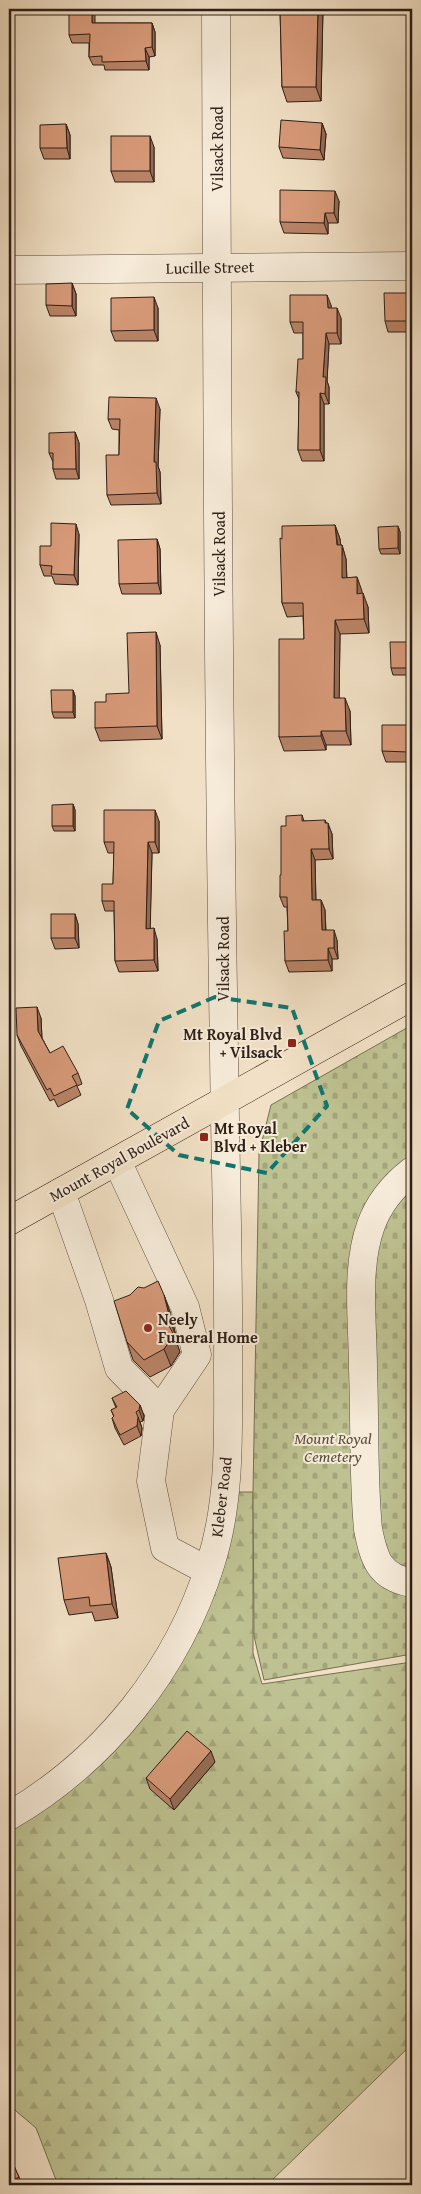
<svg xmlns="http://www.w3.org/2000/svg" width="421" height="2194" viewBox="0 0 421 2194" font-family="'Gentium Book Plus',serif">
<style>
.forest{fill:url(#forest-firs);stroke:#767054}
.cemetery{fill:url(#cemetery-stones);stroke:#767054}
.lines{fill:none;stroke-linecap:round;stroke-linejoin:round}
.minor-casing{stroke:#5e4e42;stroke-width:29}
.major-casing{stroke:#2d1e17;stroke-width:29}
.minor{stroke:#f6ebd9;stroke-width:28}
.major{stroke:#f1e0c5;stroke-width:28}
.wall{fill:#ba8468;stroke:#2d1e17}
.shaded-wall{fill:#976c55;stroke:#2d1e17}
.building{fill:#d89a79;stroke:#2d1e17}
.marked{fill:none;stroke:#0f766e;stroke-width:4;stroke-dasharray:10 6;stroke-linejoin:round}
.poi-dot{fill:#8f2418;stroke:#f6ebd9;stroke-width:2}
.labels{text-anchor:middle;stroke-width:4;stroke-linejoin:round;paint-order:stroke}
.street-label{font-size:16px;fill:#2d1e17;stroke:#f6ebd9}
.poi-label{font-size:16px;font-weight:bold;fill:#2d1e17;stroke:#f6ebd9;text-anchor:start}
.park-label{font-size:16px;font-style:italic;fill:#584f3c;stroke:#f6ebd9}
</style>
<defs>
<pattern id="forest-firs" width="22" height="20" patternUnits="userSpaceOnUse" patternTransform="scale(1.25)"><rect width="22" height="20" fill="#bec191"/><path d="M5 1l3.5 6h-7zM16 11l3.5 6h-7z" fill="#a4a57c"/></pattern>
<pattern id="cemetery-stones" width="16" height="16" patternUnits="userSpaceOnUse" patternTransform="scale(1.25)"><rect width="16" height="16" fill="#bec191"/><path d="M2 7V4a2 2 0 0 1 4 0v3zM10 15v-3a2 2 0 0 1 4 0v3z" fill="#a4a57c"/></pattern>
</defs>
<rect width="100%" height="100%" fill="#f1e0c5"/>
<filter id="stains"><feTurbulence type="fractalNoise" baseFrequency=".004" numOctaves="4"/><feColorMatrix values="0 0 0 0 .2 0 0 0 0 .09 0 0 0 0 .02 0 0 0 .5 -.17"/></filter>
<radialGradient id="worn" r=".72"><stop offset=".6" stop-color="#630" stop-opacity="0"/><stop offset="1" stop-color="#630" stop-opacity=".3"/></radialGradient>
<!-- forest -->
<path class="forest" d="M225 1492H253V1653L262 1684 412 1662V2044L267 2185H58L36 2128 9 2105V1816L149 1688Z"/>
<!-- cemetery -->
<path class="cemetery" d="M412 1025V1654L264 1680 254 1636 253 1492 259 1153 271 1105Z"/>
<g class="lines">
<defs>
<g id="minor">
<path d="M9 270 412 266"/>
<path d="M117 1161 185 1307 197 1355 160 1410 151 1481 165 1548 208 1571"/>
<path d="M412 1171C394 1185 379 1203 371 1225 355 1269 363 1323 363 1369 365 1422 363 1476 368 1529 374 1559 379 1577 412 1583"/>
<path d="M61 1192 99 1300 119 1368 160 1410"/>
<path d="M9 1816C105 1760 178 1669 211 1562 231 1499 228 1430 228 1365 229 1260 225 1156 224 1052 218 704 217 356 216 9"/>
</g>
<path id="major" d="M9 1221 412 996"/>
</defs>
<!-- minor casing -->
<use href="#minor" class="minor-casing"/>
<!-- major casing -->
<use href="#major" class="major-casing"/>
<!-- minor -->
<use href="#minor" class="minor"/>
<!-- major -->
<use href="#major" class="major"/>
</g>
<!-- wall -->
<g class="wall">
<path d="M280 9H323L321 101 287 102 282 87Z"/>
<path d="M95 23H152L155 32V56L149 57V70H105L104 65H93L89 57V43H72L69 35Z"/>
<path d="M412 55V92L409 83Z"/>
<path d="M322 123 326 134 324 160 283 158 279 147Z"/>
<path d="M66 124 70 135V159H44L40 148Z"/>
<path d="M154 147V182H115L111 171Z"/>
<path d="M339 201 338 223H328V234L284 233 280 222Z"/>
<path d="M72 283 76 294V316H50L46 305Z"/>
<path d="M412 293V332H388L385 321Z"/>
<path d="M331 305V308L341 318V344H329L327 381 329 387V404H324V461H302L298 450 299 399 296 392 303 359V333H294L290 322Z"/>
<path d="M158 308V341H115L111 331Z"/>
<path d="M160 409 158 466 160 472 161 504 111 505 107 495 119 455V430L112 429 108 419Z"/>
<path d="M75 432 79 443V479H56L53 469V462L49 453Z"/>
<path d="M335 525 340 539V545H342L346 559 347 578 357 577 362 593 368 607 369 633 340 634 339 698 350 711 351 745H326V750L284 751 279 737 304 639 303 616 287 617 282 603V539Z"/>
<path d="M398 526 400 532V554H381L379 549Z"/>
<path d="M79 534 78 585 55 584 52 576H44L40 565 51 546Z"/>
<path d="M157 539 160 549 161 594H122L119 584Z"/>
<path d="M412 642V675H393L391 668Z"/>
<path d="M160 645 162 739 100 741 95 728 106 702 129 693Z"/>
<path d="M73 690 75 696V718H54L52 712Z"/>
<path d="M412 735V762H386L382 751Z"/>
<path d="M73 804 75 810V831H54L52 826Z"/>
<path d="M302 815 304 821 327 823 332 834 333 859 315 860 316 900H321L325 910 326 930 337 940 338 959H332V971L289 972 285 961 288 931 287 907H284L280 897 286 826Z"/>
<path d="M159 821V853H152L150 928 157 939 158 971 119 972 115 961 114 911H105L102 901 113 884 114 853H108L104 842Z"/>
<path d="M75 914 78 924 79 948 55 949 51 938Z"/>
<path d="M41 1018 42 1038 50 1053 78 1073 82 1084 77 1086 81 1095 58 1107 54 1099 50 1101 21 1046 17 1035Z"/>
<path d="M164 1295 170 1312 177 1340 176 1341 180 1352 171 1366 150 1377 133 1360 127 1342Z"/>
<path d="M112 1398 140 1405 144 1416 143 1421 140 1422 142 1428 141 1436 124 1445 115 1428 112 1418 114 1417 111 1410 116 1408Z"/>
<path d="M106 1553 111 1567 118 1618 95 1621 92 1612 69 1615 64 1600Z"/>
<path d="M215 1762 174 1810 150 1789 146 1778Z"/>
<path d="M9 2155 19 2177 22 2185H9Z"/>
</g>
<!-- shaded-wall -->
<g class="shaded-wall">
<path d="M92 9H95V32L92 23Z"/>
<path d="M318 9H323L321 101 316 87Z"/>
<path d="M152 23 155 32V56L152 47Z"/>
<path d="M145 48 149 57V70L146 61Z"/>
<path d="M322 123 326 134 324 160 320 150Z"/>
<path d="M66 124 70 135V159L67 148Z"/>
<path d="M150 136 154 147V182L150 171Z"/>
<path d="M335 191 339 201 338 223 334 213Z"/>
<path d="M325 213 328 223V234L324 223Z"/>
<path d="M72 283 76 294V316L72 306Z"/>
<path d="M327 295 331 305V319L328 308Z"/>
<path d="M154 297 158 308V341L154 330Z"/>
<path d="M337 308 341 318V344L337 333Z"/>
<path d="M326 333 329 344 327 381 329 387V404L325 394 323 377Z"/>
<path d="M320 393 324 404V461L320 450Z"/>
<path d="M156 398 160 409 158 466 160 472 161 504 157 493 154 462Z"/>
<path d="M75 432 79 443V479L76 469Z"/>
<path d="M76 524 79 534 78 585 74 575Z"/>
<path d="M335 525 340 539 342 555V545L346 559 347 591 342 578Z"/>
<path d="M398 526 400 532V554L398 548Z"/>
<path d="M157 539 160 549 161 594 158 583Z"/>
<path d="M357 577 362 591V607L357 594Z"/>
<path d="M363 593 368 607 369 633 364 619Z"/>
<path d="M335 620 340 634 339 712 334 698Z"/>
<path d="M156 632 160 645 162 739 157 726Z"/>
<path d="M73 690 75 696V718L73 712Z"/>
<path d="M345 698 350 711 351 745 346 731Z"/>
<path d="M409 725 412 735V762L408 752Z"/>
<path d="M321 731 326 745V750L321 736Z"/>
<path d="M73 804 75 810V831L73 826Z"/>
<path d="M155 810 159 821V853L155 842Z"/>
<path d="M325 820 329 829 328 823 332 834 333 859 329 849Z"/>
<path d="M148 842 152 853 150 939 146 929Z"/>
<path d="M311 849 315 860 316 910 312 900Z"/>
<path d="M321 900 325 910 326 940 322 930Z"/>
<path d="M75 914 78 924 79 948 75 938Z"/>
<path d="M154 928 157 939 158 971 154 960Z"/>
<path d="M334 930 337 940 338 959 334 948Z"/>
<path d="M328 948 332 959V971L328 960Z"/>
<path d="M37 1007 41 1018 42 1041 38 1031Z"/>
<path d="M164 1295 170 1312 177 1340 171 1323Z"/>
<path d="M174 1335 180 1352 171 1366 164 1349Z"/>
<path d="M140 1405 144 1416 143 1421 139 1410Z"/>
<path d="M138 1417 142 1428 141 1436 137 1426Z"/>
<path d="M106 1553 111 1567 118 1618 112 1604Z"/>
<path d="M211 1751 215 1762 174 1810 170 1799Z"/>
</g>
<!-- building -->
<g class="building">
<path d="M69 9H92V23H152V47L145 48 146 61 102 62V56L89 57 90 34 69 35Z"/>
<path d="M280 9H318L316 87H282Z"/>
<path d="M408 55H412V83H409Z"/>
<path d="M281 120 322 123 320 150 279 147Z"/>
<path d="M66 124 67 148H40V125Z"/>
<rect x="111" y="136" width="39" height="35"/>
<path d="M280 190 335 191 334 213H325L324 223 280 222Z"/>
<path d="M72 283V306L46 305V284Z"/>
<path d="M384 293H412V321H385Z"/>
<path d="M290 295H327L328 308H337V333H326L323 377H326L325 394 320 393V450H298L299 392H296L298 359H303V322H290Z"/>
<path d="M154 297V330L111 331V298Z"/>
<path d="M109 397 156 398 154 462H156L157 493 107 495 106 455H119L120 419H108Z"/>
<path d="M75 432 76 469H53V453H49V433Z"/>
<path d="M51 523 76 524 74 575 51 574 52 566 40 565V546H51Z"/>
<path d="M335 525 337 545H342V578L357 577V594L363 593 364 619 335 620 334 698H345L346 731H321V736L279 737V639H304L303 603H282L280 538 282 539V526Z"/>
<path d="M398 526V548L379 549 378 527Z"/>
<path d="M157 539 158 583 119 584 118 540Z"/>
<path d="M156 632 157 726 95 728V702H106V694L129 693 127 633Z"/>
<path d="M390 642H412V668H391Z"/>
<path d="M51 690H73V712H52Z"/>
<path d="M411 690H412V715Z"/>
<path d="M382 725H409L408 752 382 751Z"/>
<path d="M73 804V826H52V805Z"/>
<path d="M104 810H155V842H148L146 929 154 928V960L115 961 114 901H102V884H113L114 842H104Z"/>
<path d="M302 815V821L325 820V823H328L329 849H311L312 900H321L322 930H334V948H328V960L285 961 284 931H288L287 897H280V875H281V826H286V816Z"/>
<rect x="51" y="914" width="24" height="24"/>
<path d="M37 1007 38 1031 50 1053 63 1046 78 1073 72 1076 77 1085 54 1096 50 1088 47 1090 17 1035 16 1008Z"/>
<path d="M158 1281 164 1295 171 1323 168 1324 174 1335 164 1349 144 1360 127 1342 114 1301 130 1295 138 1287 144 1288Z"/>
<path d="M126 1391 140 1405 139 1410 136 1412 138 1417 137 1426 120 1435 112 1418 114 1416 111 1410 117 1407 112 1398Z"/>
<path d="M106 1553 112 1604 90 1606 89 1597 64 1600 58 1558Z"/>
<path d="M187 1731 211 1751 170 1799 146 1778Z"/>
<path d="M9 2155 19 2177 9 2182Z"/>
</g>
<!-- marked area -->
<path class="marked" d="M215 997 292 1008 327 1106 267 1173 179 1155 127 1109 159 1021Z"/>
<!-- markers -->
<g class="poi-dot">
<rect x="287" y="1038" width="10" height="10" rx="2.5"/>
<rect x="199" y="1132" width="10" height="10" rx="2.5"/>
<circle cx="148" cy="1328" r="5"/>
</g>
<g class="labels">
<!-- street labels -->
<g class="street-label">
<text transform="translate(217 149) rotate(-90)" y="6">Vilsack Road</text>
<text transform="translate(210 267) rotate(-1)" y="6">Lucille Street</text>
<text transform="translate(219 554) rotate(-90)" y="6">Vilsack Road</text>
<text transform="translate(223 959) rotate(-90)" y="6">Vilsack Road</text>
<text transform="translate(119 1159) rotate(-29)" y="6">Mount Royal Boulevard</text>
<text transform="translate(221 1497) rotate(-83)" y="6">Kleber Road</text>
</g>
<!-- poi labels -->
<g class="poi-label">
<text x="282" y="1040" text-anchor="end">Mt Royal Blvd<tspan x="282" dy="18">+ Vilsack</tspan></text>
<text x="214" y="1134">Mt Royal<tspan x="214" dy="18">Blvd + Kleber</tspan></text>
<text x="158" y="1325">Neely<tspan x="158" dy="18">Funeral Home</tspan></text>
</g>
<!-- park labels -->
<g class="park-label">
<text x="333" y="1444">Mount Royal<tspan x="333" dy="18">Cemetery</tspan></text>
</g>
</g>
<!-- margin -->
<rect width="421" height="2194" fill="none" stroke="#f1e0c5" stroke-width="30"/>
<rect x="10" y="10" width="401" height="2174" fill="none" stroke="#2d1e17" stroke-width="2.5"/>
<rect x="15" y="15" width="391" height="2164" fill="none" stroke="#2d1e17"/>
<rect width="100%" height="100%" filter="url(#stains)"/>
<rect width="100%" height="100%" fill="url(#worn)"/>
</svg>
